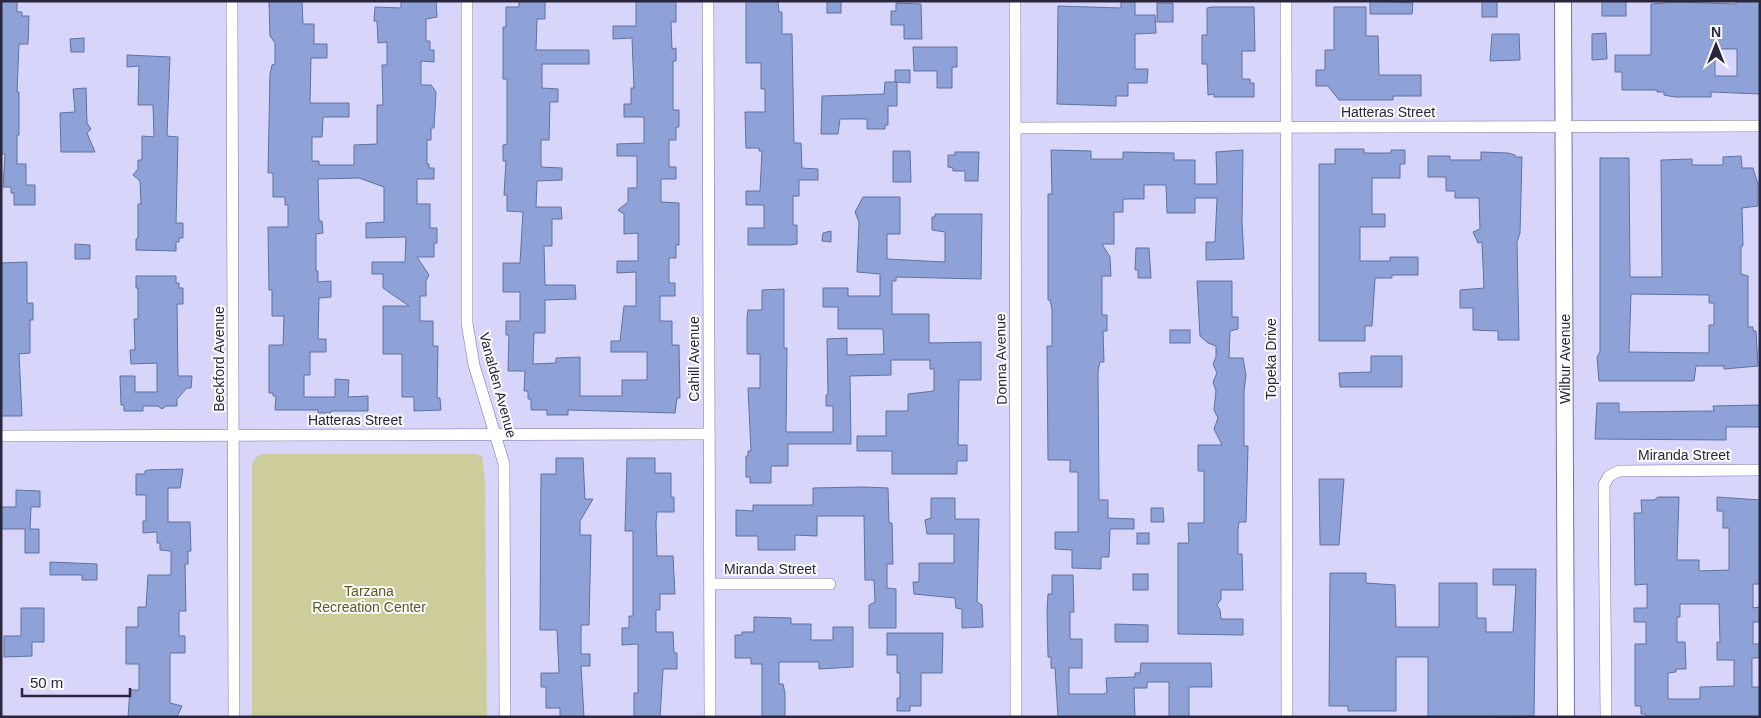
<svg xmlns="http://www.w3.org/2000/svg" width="1761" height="718" viewBox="0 0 1761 718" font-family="Arial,sans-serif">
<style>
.green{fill:#cccd9a}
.building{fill:#8ea2d8;stroke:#5e71a3;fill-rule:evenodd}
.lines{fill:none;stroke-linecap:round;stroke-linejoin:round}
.street-casing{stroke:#7670a6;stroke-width:12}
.secondary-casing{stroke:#7670a6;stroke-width:18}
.street{stroke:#fff;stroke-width:11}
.secondary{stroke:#fff;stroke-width:16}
.labels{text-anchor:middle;stroke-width:4;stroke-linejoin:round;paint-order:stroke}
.street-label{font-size:14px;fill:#29263d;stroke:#fbfbfb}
.park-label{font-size:14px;fill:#5c5b1d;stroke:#fbfbfb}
</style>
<rect width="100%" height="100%" fill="#d8d5fa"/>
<!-- green -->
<path class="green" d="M261 454H475L482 456 485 481 487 717H252V465L255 458Z"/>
<!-- building -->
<g class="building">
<path d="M1 1H17V12H22V16H29L28 44H19L17 92H19V135H17V164H26V185H35V205H14V193H11V187H3L5 154H1Z"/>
<path d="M269 1H302L303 24H314V44H327V58H311L310 103H349V117H323L322 137H312V161H319V165H354V145L377 144V105H383L382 65H387V42L378 43 377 21H374L375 7 401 8V1H436L437 17 426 19V41H430V50H434V62L421 61V85H431L436 92 434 128H431V140H427V164H429V168H434V179H417V204H430V228H437V243H434V257H417L429 275 426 281V296H420V321H433V346H438L437 398H440L441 410 414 411V397H402V354H383V306H409L383 288V274H372V262H405L406 237 366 238V223L384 222V187L359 178 318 179 319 221H322L323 233 316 234V271H318V282L331 281V297L319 298 318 339H326V352H310V375H304V397H335V379L349 380 348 397 368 396V411H331V413H318V410H275L276 396H273V393H269V345H283L284 316H272V290H269L268 227H288V205H285V197H273V173H268L270 74 272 65 275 64V43L270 36Z"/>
<path d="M519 1H545V19H537L536 50H589V64H542V88L558 89V102H550L549 140H541V167L562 168V180L537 181 536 207H561L562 219H552V246H544L545 285H575L576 299 545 300V333H534L533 364 556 363V358L580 357V396H622V380H647V352H611V341H620L624 306H636V272L617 273V261H638V233L624 234V214L618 210 628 202V188H637V156H617V144L644 143V117H624V104H631V88H634L632 38 613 39V26H636V1H676V22H671L672 49 676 48V61H673V110H679V127H676V140H669V167H676V179H661V202L679 203V245H676V258H669V283H675V296H660V321H672V345H679L680 398H677L675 413 568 410V415H547V410H531V399H528V391H524L525 371H508L509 335H506V321H520V292H503V263H520L523 212 507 211V195H504L506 161H503V145L507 144V79H503V27H506V7H519Z"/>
<path d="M746 1H778L779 12H782V34H792L794 143H801L802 168 818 169V180H799V196H793V225H797V244L790 245H748V228H764V205H746V191H760L762 151H759V148H746L745 112H765V89H761V63H746Z"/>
<rect x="827" y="1" width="14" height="12"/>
<path d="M1370 1 1413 3 1412 14H1370Z"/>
<rect x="1482" y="1" width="15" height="16"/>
<rect x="1602" y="1" width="24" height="15"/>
<path d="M1736 1H1760V94L1711 92V97H1675L1664 95V92H1657V90H1622V72H1615V55H1651V4L1676 2 1736 4ZM1715 49H1737V76H1715Z"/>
<path d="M1121 2H1135V15H1155L1156 33 1135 34V69H1148L1147 83H1128V96H1116V106L1057 104 1058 6 1121 8Z"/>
<path d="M896 3 921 4 922 39H904V25H891V11H896Z"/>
<rect x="1157" y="3" width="16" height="19"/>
<path d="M1211 7H1254L1255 51H1242V79H1250V83H1254V97H1214V94L1208 95 1207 64H1202V35H1207V8Z"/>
<path d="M1334 7H1366V36H1378L1379 75H1421V96H1393V100H1339L1328 86H1316V70H1325V50H1334Z"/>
<path d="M1606 33 1607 59 1592 60V34Z"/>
<path d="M1492 34H1519L1520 60 1490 61Z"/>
<path d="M84 38V52H71L70 39Z"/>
<path d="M913 47H957V67H952V88H937V71H914Z"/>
<path d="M127 55 170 57 167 136 178 137 176 223H183V238H179V242H176V251L136 250V239L138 238V204H141L140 181 133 175 138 169V160H142V136L154 137 153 105H138L139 66 127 67Z"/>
<path d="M895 70H910V83L895 82Z"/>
<path d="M885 82H897V106H888V125H885V129H867V119H840L838 134H821L822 96 884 94Z"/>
<path d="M86 88 87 123 91 129 87 133 95 152H61L60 113 75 112 73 89Z"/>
<path d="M1335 149H1364V153H1391V150H1405V164H1400V178H1372V214H1385V227H1360V261H1390V257H1418V275H1392V278H1375L1372 326H1365V341H1319V164H1335Z"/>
<path d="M1051 150 1091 151V159H1123V152L1174 153V160H1195V184H1217L1216 152 1243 150 1242 222 1244 259 1206 260V242H1215L1217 198H1195V213H1167L1166 185H1144V199H1123V212H1114V244H1102L1110 257 1111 276H1102V315H1107V331H1103L1104 362H1100L1098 371 1099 500H1108V518L1134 519V529H1110L1109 557H1101V569L1072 568V550L1055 549V532H1078V472H1070V460H1048L1047 346H1052V309L1050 300H1048V194H1052Z"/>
<path d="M893 151H910L911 182H893Z"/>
<path d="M955 152H979L978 181H965V171H953V168L948 167V155H955Z"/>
<path d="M1481 152 1508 153 1515 155V157H1522L1520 233 1517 242 1519 340H1498V331L1473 330V308H1460V290L1484 288 1482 242 1478 243 1473 232 1480 229 1479 198H1455V191H1446V177H1428V156H1450V160H1481Z"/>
<path d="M1741 156 1742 168H1753L1758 184V206L1742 208 1743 246H1741V274L1748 276V327H1753V331H1756L1758 366 1724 369V366H1696L1694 381H1599L1597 357 1600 352V158H1629L1630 277H1662L1661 160 1692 159V165H1723V157ZM1631 294 1709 295V303H1714V325H1709V353L1629 352Z"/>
<path d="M863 197H900V234H887V259L945 262V232L932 230V217H935V214H982L981 279 896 277V281H892V314H929V343L981 342V380H959L958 445H967V461H957V474H892V451H857V436H886V411H908V394L934 391V369H930V360H891V375L850 376 851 444H788V466H771V483H750V477H746V456H748V451H751L748 388H760V354H747V316L748 310H762V290L784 289V348H787L786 432H833V406H826V395H828L827 339 847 338V355L884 354 883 329H838V307H823V288H848V296H880V274L857 272 859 222 855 212Z"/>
<path d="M831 231V242L822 241 823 233Z"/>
<path d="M75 244 90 245V259H75Z"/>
<path d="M1136 248H1149L1151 278H1138V270H1135Z"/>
<path d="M27 262V303H33V320H30V353L19 354 22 416H1V263Z"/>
<path d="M136 276H176V283H179V288H183V304H177L178 376H192L191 388H187L177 399V406H166L162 409 158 406H143V411H124V405H121L120 376H135V392H157V363L131 364 130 350H135L134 319H138V288H136Z"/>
<path d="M1197 281H1232V317H1238V329L1230 331 1229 358H1243L1246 375 1244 391V446H1248L1246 522H1239L1238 529V554H1242L1243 590H1221V599L1217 605 1220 610 1221 619H1243V635L1178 634V543H1189L1188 523H1204V471H1198V445H1222L1214 429 1218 418 1214 410 1216 391 1213 382 1217 373 1213 364 1216 357V346L1208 343 1200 336Z"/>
<rect x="1170" y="330" width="20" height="13"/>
<path d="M1371 356H1402V387H1340L1339 373 1371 372Z"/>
<path d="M1597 403H1619V412L1714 411 1713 406 1760 405V427H1726V440L1595 439Z"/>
<path d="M556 458H583L585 499H593L580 521V535H591L589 625H581V654H590V666H581L584 717H560V708H546V687H541V673H559L557 630H540L541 474H556Z"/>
<path d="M627 458H655V473H671V497H674V512H657L656 523 657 556H673L675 594H660V610H656V632H673L674 653H677V669H663L660 717H634V693H638V644L622 645V628H629V616H633V531H625Z"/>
<path d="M183 469 180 488H168V522H190L191 551H188V564H185L186 611H179V636H185V653H170V703L182 706 177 717H128L130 690H139V664H126V627H138V607H146L148 575H171V551L160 550V543H157V532L143 533V521H146V495H136V474H145V471L148 470Z"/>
<path d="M1319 479H1344L1339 545H1320Z"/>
<path d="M864 487 888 488 889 523H892L893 564H887V588L896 589V628H869V605L875 602 874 580H865L864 516H817V536L795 535V550H758V536H736V510L753 511V505H813V488Z"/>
<path d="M16 490 40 491V507H31L30 529H39V553H25V529H1V507H16Z"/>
<path d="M1658 497H1679L1677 560H1699V571L1729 570V528H1723V511H1717V497L1760 500V584H1753V608L1760 607V622H1753V644H1760V658H1752V687H1760V717H1646V714H1641V706H1635V644H1646V622H1634V608H1647V584L1635 585 1634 513H1642L1641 500H1654ZM1680 604H1719L1720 642H1717V660H1734V686L1700 687V699H1668V673L1676 672V669H1686L1685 642H1677V617H1680Z"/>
<path d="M931 498H955V519H979L977 602 982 605 983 627 962 628V609L956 608 955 598 914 594 913 582H919V563H954V534H927L925 520 931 518Z"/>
<path d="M1151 508H1163L1164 522H1151Z"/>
<rect x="1137" y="533" width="12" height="11"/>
<path d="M50 562 97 564V580H82V575H50Z"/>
<path d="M1493 569H1536L1534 716 1428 717V657H1396V711H1348V706H1329L1330 573H1366V583L1395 585 1396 627H1439V583H1477V618H1486V632H1513L1516 585H1493Z"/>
<rect x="1133" y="574" width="15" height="16"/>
<path d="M1052 575H1073L1074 612H1070V639H1082V668H1069V694H1104L1107 692 1106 678 1135 677V673H1140L1141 663H1211L1212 687H1189V717H1169V682H1147V688H1134L1135 717H1058L1055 668H1051V657H1048L1047 612 1048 594H1052Z"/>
<path d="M21 608H44V642H32V656L4 657V636H21Z"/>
<path d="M754 617 791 618V624H811V640H833V627H853V667L819 669V662H779V684H783L785 693V717H762V664H751V658H735V635H742V632H754Z"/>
<path d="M1115 624 1148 625V642H1115Z"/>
<path d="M887 633H943L942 673H921V706H910V711H897V698H900V673H897V655H887Z"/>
</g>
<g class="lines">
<defs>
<g id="street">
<path d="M232 1 234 717"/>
<path d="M467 1V323L474 365 504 464 505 717"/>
<path d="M708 1 710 717"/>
<path d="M1015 1 1016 717"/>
<path d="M1286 1 1287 717"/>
<path d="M1015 128 1760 126"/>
<path d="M1 436 709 434"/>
<path d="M710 584H830"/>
<path d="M1606 717 1604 485 1609 476 1619 471 1760 470"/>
</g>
<path id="secondary" d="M1563 1 1566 717"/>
</defs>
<!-- street casing -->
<use href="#street" class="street-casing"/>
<!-- secondary casing -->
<use href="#secondary" class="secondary-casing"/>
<!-- street -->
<use href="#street" class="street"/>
<!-- secondary -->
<use href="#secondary" class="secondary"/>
</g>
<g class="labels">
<!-- street labels -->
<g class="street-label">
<text x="1388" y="117">Hatteras Street</text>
<text transform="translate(219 359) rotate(-90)" y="5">Beckford Avenue</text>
<text transform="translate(694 359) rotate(-90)" y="5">Cahill Avenue</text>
<text transform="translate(1001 359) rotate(-91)" y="5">Donna Avenue</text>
<text transform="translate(1271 359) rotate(-90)" y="5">Topeka Drive</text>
<text transform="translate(1565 359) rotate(-90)" y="5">Wilbur Avenue</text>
<text transform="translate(498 385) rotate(75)" y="5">Vanalden Avenue</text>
<text x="355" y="425">Hatteras Street</text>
<text x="1684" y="460">Miranda Street</text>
<text x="770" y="574">Miranda Street</text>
</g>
<!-- park labels -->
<g class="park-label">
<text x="369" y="596">Tarzana<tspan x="369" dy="16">Recreation Center</tspan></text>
</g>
</g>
<!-- border -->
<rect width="1761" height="718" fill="none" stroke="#29263d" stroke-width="5"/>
<!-- north arrow -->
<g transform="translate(1716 45)" stroke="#fbfbfb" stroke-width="4" paint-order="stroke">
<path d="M0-4L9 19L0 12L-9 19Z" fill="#29263d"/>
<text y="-8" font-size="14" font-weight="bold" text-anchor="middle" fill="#29263d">N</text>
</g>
<!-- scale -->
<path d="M22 688v8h108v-8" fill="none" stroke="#29263d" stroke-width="2.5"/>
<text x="30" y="688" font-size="15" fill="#29263d" stroke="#fbfbfb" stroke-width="4" paint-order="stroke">50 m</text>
</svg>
